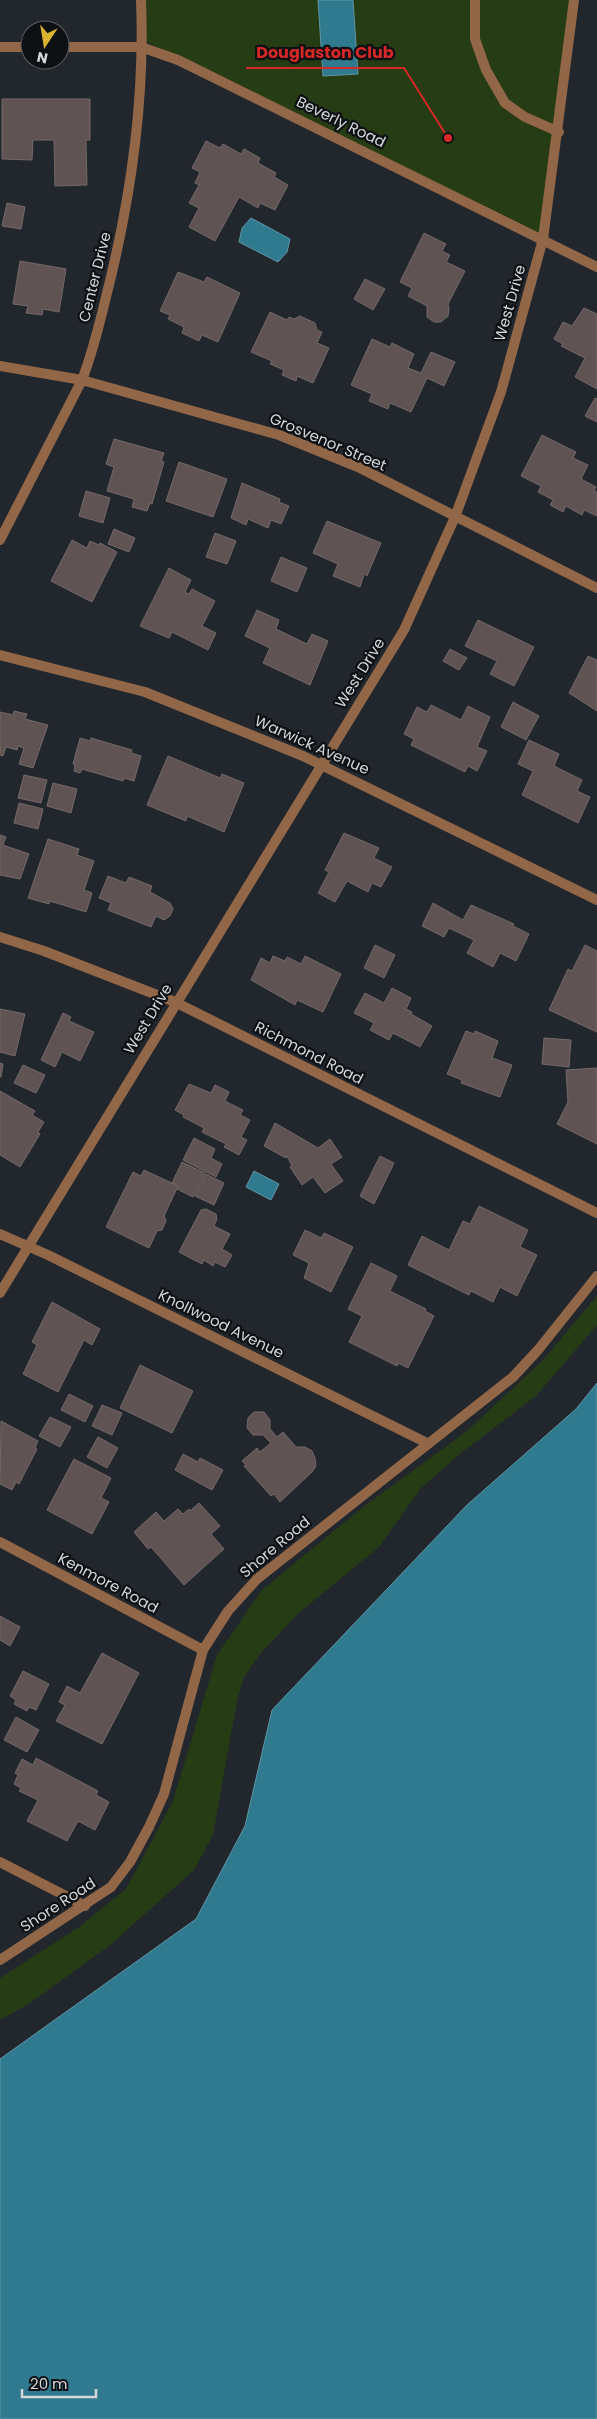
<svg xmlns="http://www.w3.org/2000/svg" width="597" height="2419" viewBox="0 0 597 2419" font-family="Poppins,sans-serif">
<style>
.green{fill:#263c14}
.water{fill:#2f7a8e;stroke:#6096a5}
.building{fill:#5f5453;stroke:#746967}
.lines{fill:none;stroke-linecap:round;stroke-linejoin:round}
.lane{stroke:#926748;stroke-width:10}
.street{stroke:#926748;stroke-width:10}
.labels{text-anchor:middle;stroke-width:4.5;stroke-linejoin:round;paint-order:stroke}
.street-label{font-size:15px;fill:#d3d7dc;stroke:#0e1013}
.leader{fill:none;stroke:#d62828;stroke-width:2}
.callout-dot{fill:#d62828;stroke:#0e1013;stroke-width:2}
.callout-label{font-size:16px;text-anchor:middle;font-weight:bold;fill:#d62828;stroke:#0e1013;stroke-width:4.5;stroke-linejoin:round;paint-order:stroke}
</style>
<rect width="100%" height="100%" fill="#22272e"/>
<!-- green -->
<g class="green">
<path d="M139 0H571L541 236 143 40Z"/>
<path d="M597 1296V1325L536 1396 461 1453 421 1488 379 1547 299 1613 261 1653 244 1677 237 1701 213 1835 194 1870 109 1946 30 2003 0 2020V1978L79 1927 126 1889 173 1801 217 1655 262 1590 363 1507 467 1431 543 1360Z"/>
</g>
<!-- water -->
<g class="water">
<path d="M318 0H353L358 74 323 76Z"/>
<path d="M251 218 290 239 287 252 278 262 239 242 242 228Z"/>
<path d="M254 1171 279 1184 271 1200 246 1187Z"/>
<path d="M597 1383V2419H0V2059L196 1919 245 1826 272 1710 467 1505 576 1409Z"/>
</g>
<!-- building -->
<g class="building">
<path d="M2 99H90V140H86L87 185 55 186 54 140H33L32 160 2 159Z"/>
<path d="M206 141 220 148 223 144 241 154 244 149 260 158 258 163 276 173 274 177 288 185 275 210 260 203 258 208 239 197 215 241 189 227 199 208 189 203 199 185 195 183 200 172 192 168Z"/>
<path d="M7 203 25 207 21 229 2 226Z"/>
<path d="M424 233 446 244 442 251 450 255 446 262 465 271 448 304 449 309 448 316 441 322H434L427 317V306L408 296 412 288 400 282Z"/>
<path d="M20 261 66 269 59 312 43 309 42 315 26 313 28 306 13 304Z"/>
<path d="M178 272 204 282 207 277 240 293 218 342 202 335 199 341 182 333 184 327 168 319 170 315 160 311Z"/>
<path d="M365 279 385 289 373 310 354 299Z"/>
<path d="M584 308 597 314V389L575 377 585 358 561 346 563 344 554 339 563 322 572 326Z"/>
<path d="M270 312 287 320 289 317 294 319 300 316 315 323 317 330 322 332 317 343 329 348 313 383 297 376 296 381 282 375 284 370 270 364 272 361 251 352Z"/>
<path d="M372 339 390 347 392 343 414 354 408 368 421 373 431 352 455 362 444 386 427 378 411 412 390 403 388 409 369 401 372 394 351 385Z"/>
<path d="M595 398 597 399V422L585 416Z"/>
<path d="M542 435 576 452 573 458 588 465 581 479 596 487 594 491 597 492V516L584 510 582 515 566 506 563 512 550 505 553 500 538 492 541 486 521 476Z"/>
<path d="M114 439 164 453 161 461 164 462 152 504 150 503 147 511 132 507 134 499 107 491 114 467 106 464Z"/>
<path d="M179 462 227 479 213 517 166 501Z"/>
<path d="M242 483 280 499 279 502 289 506 281 524 271 520 268 528 248 519 246 525 231 518Z"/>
<path d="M86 491 110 498 103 523 79 516Z"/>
<path d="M327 521 381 543 367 576 364 574 360 587 333 576 338 564 313 553Z"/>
<path d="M114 529 135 538 129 552 108 544Z"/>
<path d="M215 533 236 541 227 564 206 557Z"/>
<path d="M72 540 87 548 90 541 99 545 100 543 117 552 92 602 51 581Z"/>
<path d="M281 557 307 568 297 592 271 581Z"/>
<path d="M169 568 191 580 185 592 189 594 192 589 215 601 202 626 216 633 208 650 172 632 169 638 140 626Z"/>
<path d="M257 610 279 620 276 629 307 644 312 634 328 641 310 685 263 663 270 648 245 636Z"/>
<path d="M478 620 534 647 514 686 490 674 497 661 465 646Z"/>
<path d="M450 649 467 658 459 670 443 661Z"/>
<path d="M588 656 597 660V711L569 693Z"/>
<path d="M513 702 539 716 526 740 501 727Z"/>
<path d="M431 705 461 720 468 706 490 717 477 747 487 751 477 771 468 766 465 772 411 745 414 739 404 734 417 707 427 712Z"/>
<path d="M14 711 27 714 25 719 48 725 33 768 19 764 24 748 18 746 17 750 6 747 3 756 0 755V712L13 715Z"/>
<path d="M80 738 90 741 91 738 132 750 131 753 141 756 134 781 124 778 123 781 82 769 80 773 74 771 75 765 73 764Z"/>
<path d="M529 740 559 754 554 766 582 780 577 791 590 797 578 823 522 795 533 771 518 764Z"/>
<path d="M168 756 220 778 222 774 244 783 224 832 187 816 186 821 147 805Z"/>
<path d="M24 775 47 780 41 803 18 798Z"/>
<path d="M53 783 77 789 71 813 47 806Z"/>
<path d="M19 803 43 809 38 829 14 823Z"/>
<path d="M344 833 379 848 374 858 392 867 381 887 372 883 368 892 347 881 335 902 318 893 329 872 325 870Z"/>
<path d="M0 835 6 837 3 845 29 854 20 879 0 875Z"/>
<path d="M48 839 79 849 77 855 94 861 84 890 92 893 86 912 50 901 49 904 28 898Z"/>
<path d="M108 876 126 883 129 877 152 886 150 892 170 903 173 909 170 916 164 920 156 916 151 927 108 910 111 903 99 898Z"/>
<path d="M433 903 463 920 471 905 514 924 513 926 529 934 516 961 500 953 493 967 467 953 474 940 449 928 444 937 422 926Z"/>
<path d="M375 945 395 955 384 978 364 968Z"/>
<path d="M585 945 597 951V1032L549 1010 568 969 572 971Z"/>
<path d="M273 956 285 961 287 957 301 964 305 956 341 974 323 1012 297 1000 295 1005 251 980 261 958 270 963Z"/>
<path d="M392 988 411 998 406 1009 412 1012 411 1014 432 1026 420 1047 393 1033 389 1040 370 1030 374 1023 354 1013 365 993 384 1003Z"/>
<path d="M0 1009 25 1014 15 1056 0 1052Z"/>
<path d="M63 1013 71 1017 69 1021 94 1032 80 1061 62 1052 55 1067 41 1060Z"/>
<path d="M466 1031 474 1034 475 1031 498 1041 492 1058 512 1065 500 1097 461 1083 462 1080 447 1074Z"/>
<path d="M544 1038 571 1040 569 1067 542 1064Z"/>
<path d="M0 1063 3 1064 1 1077H0Z"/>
<path d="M23 1065 45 1075 36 1093 14 1083Z"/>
<path d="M597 1068V1144L557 1124 568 1102 566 1070Z"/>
<path d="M189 1084 211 1093 215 1085 229 1092 225 1101 243 1110 240 1115 250 1120 241 1137 247 1140 239 1155 224 1147 226 1144 202 1132 204 1128 183 1117 184 1115 175 1110Z"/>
<path d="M0 1091 35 1111 32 1115 44 1122 38 1132 40 1134 20 1167 0 1155Z"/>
<path d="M275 1123 318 1148 330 1139 342 1157 331 1164 343 1181 325 1193 313 1177 302 1185 290 1167 292 1166 287 1156 286 1158 264 1146Z"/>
<path d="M194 1138 215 1149 211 1158 222 1164 216 1177 183 1160Z"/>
<path d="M380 1156 394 1163 374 1204 360 1196Z"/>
<path d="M182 1162 205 1173 193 1197 177 1189 178 1186 172 1183Z"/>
<path d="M144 1170 178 1186 164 1216 166 1221 162 1230 157 1231 149 1248 106 1227 133 1172 141 1176Z"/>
<path d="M206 1174 224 1183 214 1205 195 1196Z"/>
<path d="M479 1206 528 1230 520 1247 537 1255 517 1296 500 1287 493 1302 471 1291 469 1295 408 1265 422 1236 449 1250 463 1221 470 1224Z"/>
<path d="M206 1209 216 1214 217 1219 214 1226 230 1234 222 1249 232 1255 225 1267 215 1262 213 1266 204 1260 202 1264 179 1252 201 1210Z"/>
<path d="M305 1230 321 1238 324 1233 353 1247 331 1292 304 1278 309 1263 293 1255Z"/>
<path d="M371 1263 397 1276 390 1291 426 1309 425 1311 434 1316 408 1368 398 1363 397 1366 349 1342 362 1316 348 1309Z"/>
<path d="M52 1302 100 1329 92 1345 84 1340 58 1392 23 1374 37 1345 32 1342Z"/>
<path d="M140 1365 193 1391 172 1433 120 1408Z"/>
<path d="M69 1394 93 1406 85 1422 61 1410Z"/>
<path d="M102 1405 122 1413 112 1435 92 1426Z"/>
<path d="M254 1412H264L270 1420V1429L277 1437 283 1432 296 1447H305L312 1451 315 1458 316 1466 312 1472 280 1502 274 1494 271 1496 244 1466 246 1465 242 1461 257 1448 260 1452 271 1443 263 1435H253L247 1428 248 1418Z"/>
<path d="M50 1417 71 1427 60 1447 39 1436Z"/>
<path d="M1 1421 38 1441 35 1448 37 1449 19 1484 16 1482 12 1490 0 1484Z"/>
<path d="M98 1437 118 1448 107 1468 87 1457Z"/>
<path d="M183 1454 198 1462 200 1458 223 1470 212 1490 175 1470Z"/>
<path d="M74 1459 111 1478 101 1498 109 1502 92 1534 47 1510Z"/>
<path d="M199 1503 220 1526 211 1534 224 1549 184 1585 151 1547 148 1549 134 1532 156 1512 164 1521 178 1509 183 1514 189 1509 190 1511Z"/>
<path d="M0 1616 20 1627 10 1646 0 1640Z"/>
<path d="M102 1653 139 1673 102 1744 56 1721 65 1705 59 1702 67 1686 80 1693Z"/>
<path d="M23 1671 49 1684 36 1710 29 1707 27 1711 14 1704 16 1700 10 1696Z"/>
<path d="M16 1717 39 1730 27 1752 4 1740Z"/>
<path d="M36 1758 98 1791 96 1795 109 1802 95 1830 78 1821 67 1841 27 1821 38 1800 19 1791 21 1788 14 1784 18 1775 15 1773 22 1759 33 1765Z"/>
</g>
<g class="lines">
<!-- lane -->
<path class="lane" d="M475 0V39L486 70 505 103 525 117 559 132"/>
<!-- street -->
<g class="street">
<path d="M0 47H30"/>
<path d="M60 47H141L178 60 597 267"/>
<path d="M0 366 82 380 279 435 358 467 597 588"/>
<path d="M0 540 82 380C93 352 100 322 107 293 131 198 145 98 141 0"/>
<path d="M0 655 145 692 303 756 597 900"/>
<path d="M0 937 44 951 175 1002 597 1213"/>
<path d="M0 1234 48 1255 427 1443"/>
<path d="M0 1293 404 630 455 517 501 392 543 239 574 0"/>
<path d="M0 1542 203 1650"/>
<path d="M0 1862 85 1906"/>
<path d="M0 1960 111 1887 130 1862 149 1827 164 1794 203 1650 228 1611 257 1579 513 1377 538 1350 597 1276"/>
</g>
</g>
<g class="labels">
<!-- street labels -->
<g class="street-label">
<text transform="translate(341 122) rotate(26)" y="5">Beverly Road</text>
<text transform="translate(95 277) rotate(-76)" y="5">Center Drive</text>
<text transform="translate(510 303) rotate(-74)" y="5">West Drive</text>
<text transform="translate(328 442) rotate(23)" y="5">Grosvenor Street</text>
<text transform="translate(360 673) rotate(-58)" y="5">West Drive</text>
<text transform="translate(312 745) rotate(24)" y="5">Warwick Avenue</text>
<text transform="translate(148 1019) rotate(-59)" y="5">West Drive</text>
<text transform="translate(309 1053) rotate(27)" y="5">Richmond Road</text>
<text transform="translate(221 1324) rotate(26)" y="5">Knollwood Avenue</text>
<text transform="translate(275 1547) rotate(-40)" y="5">Shore Road</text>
<text transform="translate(108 1583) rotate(28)" y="5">Kenmore Road</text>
<text transform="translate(58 1905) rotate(-33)" y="5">Shore Road</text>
</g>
</g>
<!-- callouts -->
<path class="leader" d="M448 138L404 68H246"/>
<circle class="callout-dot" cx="448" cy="138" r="5"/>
<g class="callout-label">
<text x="325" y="58">Douglaston Club</text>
</g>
<!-- north arrow -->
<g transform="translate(45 45) rotate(192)"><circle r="24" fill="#0e1013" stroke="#5d6063"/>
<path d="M0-4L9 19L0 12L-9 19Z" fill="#dab333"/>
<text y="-8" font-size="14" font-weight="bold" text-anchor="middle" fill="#d3d7dc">N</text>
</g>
<!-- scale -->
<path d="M22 2389v8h74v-8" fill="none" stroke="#d3d7dc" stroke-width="2.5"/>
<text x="30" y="2389" font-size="15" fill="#d3d7dc" stroke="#0e1013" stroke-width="4" paint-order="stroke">20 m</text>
</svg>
